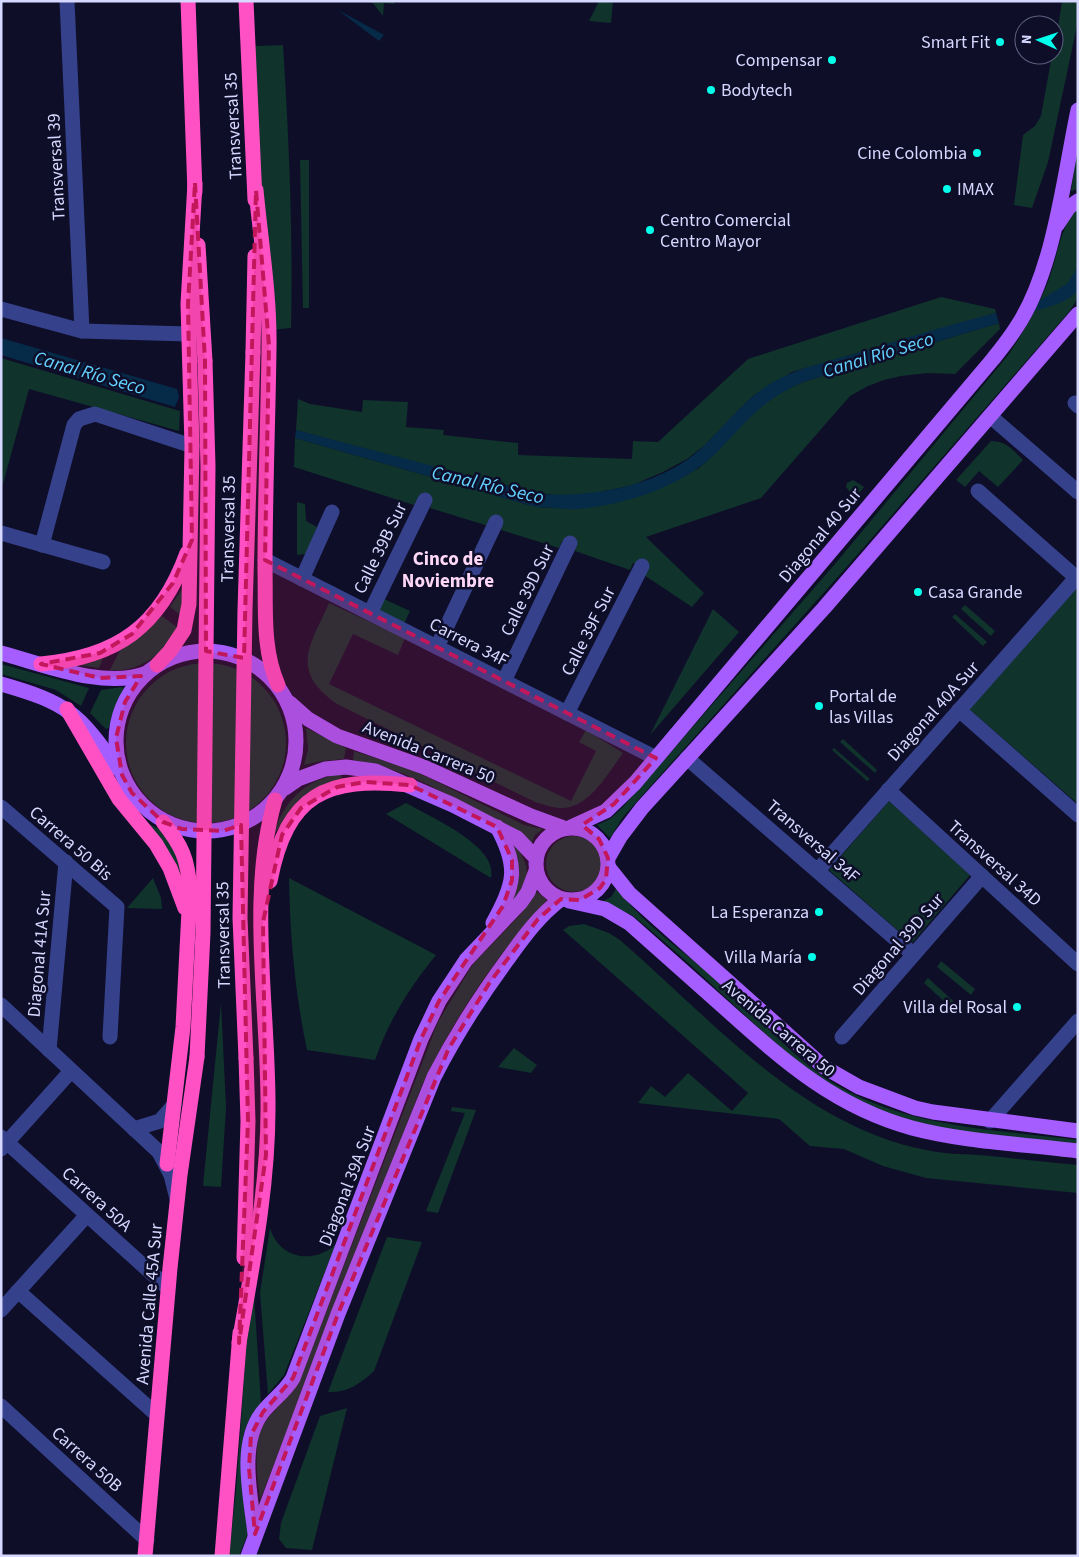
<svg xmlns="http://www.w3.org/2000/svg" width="1079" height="1557" viewBox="0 0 1079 1557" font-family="'Source Sans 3',sans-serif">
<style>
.green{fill:#10332c}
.water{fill:#062b49}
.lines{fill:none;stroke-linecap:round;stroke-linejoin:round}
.minor{stroke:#35418b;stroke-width:15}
.major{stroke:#a65dff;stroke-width:15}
.highway{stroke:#ff51c3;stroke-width:15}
.highway-bridge{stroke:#ff51c3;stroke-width:15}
.marked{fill:#c2185b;fill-opacity:0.2;stroke:#c2185b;stroke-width:4;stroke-dasharray:10 6;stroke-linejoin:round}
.poi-dot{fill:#02ffeb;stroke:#0e0e29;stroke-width:2}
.labels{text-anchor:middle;stroke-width:5;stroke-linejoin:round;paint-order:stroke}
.poi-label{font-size:18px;fill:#d6d8ff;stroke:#0e0e29;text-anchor:end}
.street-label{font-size:18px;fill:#d6d8ff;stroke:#0e0e29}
.water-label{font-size:19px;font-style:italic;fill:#64d3ff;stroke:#0e0e29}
.neighbourhood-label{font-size:19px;font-weight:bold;fill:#ffd8f8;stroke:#0e0e29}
</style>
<rect width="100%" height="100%" fill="#0e0e29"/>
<!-- green -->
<g class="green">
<path d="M357 1H394V4L384 3 383 16 373 3Z"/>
<path d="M599 1H613L611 23 589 21Z"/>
<path d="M1062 1H1078V21L1048 162 1032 208 1014 205 1023 135 1035 126 1041 116 1052 55H1054Z"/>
<path d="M283 45C289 140 293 233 291 328L271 330 261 196 254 46Z"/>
<path d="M1078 153V189L1071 191 1076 157Z"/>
<path d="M300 160H309V308H303Z"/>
<path d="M1078 207V298L1069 312 844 570 623 817 610 838 597 825 610 819 622 808 835 564 1009 354C1024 331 1038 307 1048 282 1058 255 1059 229 1078 207Z"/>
<path d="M941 297 995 309 996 313 792 372 754 395 704 446 687 459 663 472 633 485 595 493 561 496 517 490 296 430 298 399 310 404 362 412 363 400 408 402 406 427 444 430 443 435 518 443V455L632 459 633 441 658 442 748 359Z"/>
<path d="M999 323 1000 329 955 374 927 373 901 376 884 380 868 386 850 396 761 498 646 537 704 593 692 607 644 575 647 569 633 563 630 570 575 551 576 545 562 541 559 548 430 508 432 502 418 498 414 505 294 467 295 438 536 507 577 509 698 469C721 450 738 424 761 405 775 394 790 388 806 381Z"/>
<path d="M1 358 180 411 179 431 29 389 1 491Z"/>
<path d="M991 441C1006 441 1013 450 1023 460L998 487 979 471 965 487 956 480Z"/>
<path d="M853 480 864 487 855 498 846 487 847 483Z"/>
<path d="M297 502 305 504 306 521 317 527 306 554 297 555Z"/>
<path d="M184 586 182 616 170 607Z"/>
<path d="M1078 586V804L969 709Z"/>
<path d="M384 599 410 611 404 624 379 611Z"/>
<path d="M329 603 405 638 398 655 353 634 329 684 571 801 596 751 579 742 586 730 623 753C608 773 588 811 558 808 550 807 543 804 535 802L337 704C289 670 310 646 329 603Z"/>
<path d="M965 605 995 631 991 636 961 609Z"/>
<path d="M713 609 739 632 650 735Z"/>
<path d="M955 614 987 642 983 646 952 617Z"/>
<path d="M162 616 178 628C165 653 139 673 110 670L120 650 144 633Z"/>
<path d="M103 658 99 668 80 665Z"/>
<circle cx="206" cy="743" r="80"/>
<path d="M1 664 89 688 81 706 56 690 1 674Z"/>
<path d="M122 687 125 690 115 708 109 728 106 729 90 713 101 690Z"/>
<path d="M306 728 346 748 344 759 322 761 304 765 308 750Z"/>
<path d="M843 739 877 770 875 773 840 742Z"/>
<path d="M834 748 870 779 867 781 832 750Z"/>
<path d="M354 751 417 772 524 825 543 829 535 835 531 844C512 828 491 818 469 806 432 786 395 766 353 760Z"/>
<path d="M334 775H341L342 779C313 788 286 813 271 840 282 806 298 784 334 775Z"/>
<path d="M889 801 970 875 912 943 829 870Z"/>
<path d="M406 803C430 817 499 846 491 878L386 814Z"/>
<path d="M149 824 159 829 179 856 183 879Z"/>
<circle cx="574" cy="864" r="28"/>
<path d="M509 842C523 850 532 871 524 888 522 893 515 898 510 902Z"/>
<path d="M153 878 161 898 162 909 127 908Z"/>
<path d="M289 878 436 955C410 987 389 1020 375 1060L307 1050C295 993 290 936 289 878Z"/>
<path d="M617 887C635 918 688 955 716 979 751 1009 781 1045 817 1072 891 1127 990 1129 1078 1140V1145C1000 1136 916 1133 846 1095 815 1079 785 1051 759 1028 717 990 676 950 632 915L601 902 611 897Z"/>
<path d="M537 892 547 900C496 956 454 1017 422 1085L260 1500C258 1477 251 1441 266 1421 277 1406 291 1396 300 1379L438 1022 473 964 519 916Z"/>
<path d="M584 924 609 933 620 940C711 1019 802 1126 926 1150 943 1154 962 1154 979 1155 1012 1158 1045 1162 1078 1165V1193L926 1178 883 1166 844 1149 810 1146 779 1119 638 1103 651 1086 665 1097 688 1073 732 1111 748 1093 563 930 569 926Z"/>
<path d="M941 961 975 989 971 995 937 967Z"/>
<path d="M928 978 961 1008 957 1013 924 983Z"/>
<path d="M221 1003 226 1107 221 1187 203 1186Z"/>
<path d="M514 1048 537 1065 531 1073 498 1067Z"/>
<path d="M452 1107 476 1110 438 1213 426 1211 465 1113 451 1111Z"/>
<path d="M270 1228C279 1259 314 1265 336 1244L284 1375 268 1394 260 1293Z"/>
<path d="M387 1237 422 1242 374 1371C360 1384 347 1393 328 1392Z"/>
<path d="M254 1295 261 1403 247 1424 243 1436 244 1505 248 1533 239 1556H229L236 1491 249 1309Z"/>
<path d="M347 1408 312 1550 286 1548 279 1539 281 1523 320 1416Z"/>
</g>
<!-- water -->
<g class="water">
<path d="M338 10 384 35 379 41Z"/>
<path d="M1078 266C1078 273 1079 284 1077 290 1070 302 1046 308 1034 311L1039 301 1068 283Z"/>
<path d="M996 313 999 323 806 381C760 400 748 421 715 454 681 487 624 505 578 509 565 510 550 507 536 507L295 438 296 430 539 494C594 498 666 485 706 444 729 421 749 394 779 379 802 367 829 361 854 354 901 339 949 325 996 313Z"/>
<path d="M1 338 177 389 179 397 175 407 1 355Z"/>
</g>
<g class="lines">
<!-- minor -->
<g class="minor">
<path d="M67 1 82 331"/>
<path d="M1 309 82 331 188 334"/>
<path d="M1075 403 1078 406"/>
<path d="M990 416 1078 492"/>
<path d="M978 491 1078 579"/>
<path d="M1 533 103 562"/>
<path d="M42 545 74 425 79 419 95 414 192 446"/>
<path d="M265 560 656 758"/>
<path d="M302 579 332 512"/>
<path d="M370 613 425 500"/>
<path d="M437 647 496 522"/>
<path d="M504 681 570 543"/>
<path d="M959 710 1078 815"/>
<path d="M567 713 642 566"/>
<path d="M687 758 913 954"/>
<path d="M888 790 1078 964"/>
<path d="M1 807 117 907 110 1037"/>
<path d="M818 870 1076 578"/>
<path d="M1 1005 159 1152 171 1175 177 1199"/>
<path d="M842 1037 982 876"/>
<path d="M49 1050 66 862"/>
<path d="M990 1121 1078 1021"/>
<path d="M134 1129 160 1121 174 1105"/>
<path d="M1 1137 168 1288"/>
<path d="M1 1149 71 1071"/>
<path d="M18 1291 157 1415"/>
<path d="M1 1310 87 1215"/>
<path d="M1 1406 147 1540"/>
</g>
<!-- major -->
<g class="major">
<path d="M1057 225 1069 207 1078 201"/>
<circle cx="206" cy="741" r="90"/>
<path d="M1 653C43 664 105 690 147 673"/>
<path d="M1 684C68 703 78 713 118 769"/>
<path d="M290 703 308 719 337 736 424 767 531 816 564 828"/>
<path d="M285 788 298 779 325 769 346 767 375 771 453 805 517 838 536 858"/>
<path d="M571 827 606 811 635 783 993 359C1001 349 1009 339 1016 328 1054 272 1064 176 1078 110"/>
<circle cx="572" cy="864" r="36"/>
<path d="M608 858 620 837 642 808 824 608 1078 314"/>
<path d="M609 868 629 893 824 1067 859 1087 915 1108 933 1112 1078 1131"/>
<path d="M569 901 605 909 629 923C662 952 695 982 728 1011 786 1063 836 1107 912 1128 965 1142 1023 1144 1078 1151"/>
<path d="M493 923C515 884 519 867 497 827"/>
<path d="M255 1534C251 1497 238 1445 262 1413 272 1400 285 1392 293 1378L421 1039 439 1001 466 960 521 902 528 892 536 871"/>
<path d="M248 1556 338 1314 434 1077C456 1034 481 995 510 956 525 935 540 915 561 899"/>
</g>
<!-- highway -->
<g class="highway">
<path d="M188 1 195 192"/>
<path d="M246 1 255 200"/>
<path d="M256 190C261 243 270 296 269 349 268 423 265 496 265 569 266 608 262 649 278 685"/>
<path d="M198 245 205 361"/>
<path d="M253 352 255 256"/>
<path d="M41 664C117 657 160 627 187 553"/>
<path d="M157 665 170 651 184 630 189 604 192 446 188 304 195 183"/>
<path d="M67 709 119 799 156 844 170 868 185 908"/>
<path d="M163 822C182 846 188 859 190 891L183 1027 167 1164"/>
<path d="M270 881C287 794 326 776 410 785"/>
<path d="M244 1258 248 1121 246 1058"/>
<path d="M239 1343C252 1267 268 1188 268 1110 269 1011 247 896 275 800"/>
<path d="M145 1556 170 1268 180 1175 197 1057"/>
<path d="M222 1556 240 1333"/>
</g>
<!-- highway-bridge -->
<g class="highway-bridge">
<path d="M197 1057 203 933 208 466 205 361"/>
<path d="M246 1058 240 918 245 610 253 352"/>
</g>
</g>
<!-- marked area -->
<path class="marked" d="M195 183 205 361 206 651 244 658 256 190 269 346 265 560 656 758 614 804 582 825 599 839 608 858 606 879 600 888 580 900 561 899 538 919 490 982 449 1048 338 1314 255 1534 249 1468 251 1435 263 1412 293 1378 421 1039 439 1001 503 906 512 880V860L497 827 410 785 365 782 337 787 301 808 282 835 263 922 266 1155 239 1343 248 1121 241 825 223 831 182 829 163 822 132 793 122 775 116 738 125 702 141 676 100 678 41 664 100 653 132 634 173 583 192 540 188 304Z"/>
<!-- markers -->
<g class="poi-dot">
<circle cx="1000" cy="42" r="5"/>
<circle cx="832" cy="60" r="5"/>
<circle cx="711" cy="90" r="5"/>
<circle cx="977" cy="153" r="5"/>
<circle cx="947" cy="189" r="5"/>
<circle cx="650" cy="230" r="5"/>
<circle cx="918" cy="592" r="5"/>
<circle cx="819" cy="706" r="5"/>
<circle cx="819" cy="912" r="5"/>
<circle cx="812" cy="957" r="5"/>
<circle cx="1017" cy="1007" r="5"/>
</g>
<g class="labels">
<!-- poi labels -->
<g class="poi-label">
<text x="990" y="48">Smart Fit</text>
<text x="822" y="66">Compensar</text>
<text x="721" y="96" text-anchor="start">Bodytech</text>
<text x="967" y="159">Cine Colombia</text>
<text x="957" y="195" text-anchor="start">IMAX</text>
<text x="660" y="226" text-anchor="start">Centro Comercial<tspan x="660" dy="21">Centro Mayor</tspan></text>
<text x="928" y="598" text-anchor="start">Casa Grande</text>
<text x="829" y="702" text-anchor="start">Portal de<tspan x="829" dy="21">las Villas</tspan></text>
<text x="809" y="918">La Esperanza</text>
<text x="802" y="963">Villa María</text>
<text x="1007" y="1013">Villa del Rosal</text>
</g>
<!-- street labels -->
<g class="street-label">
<text transform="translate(233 126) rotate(-93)" y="6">Transversal 35</text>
<text transform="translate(56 167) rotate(-93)" y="6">Transversal 39</text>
<text transform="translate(228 529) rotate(-89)" y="6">Transversal 35</text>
<text transform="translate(820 535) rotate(-50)" y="6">Diagonal 40 Sur</text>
<text transform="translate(380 548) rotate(-64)" y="6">Calle 39B Sur</text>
<text transform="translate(527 590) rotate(-64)" y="6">Calle 39D Sur</text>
<text transform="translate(588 631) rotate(-63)" y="6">Calle 39F Sur</text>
<text transform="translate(469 642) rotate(27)" y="6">Carrera 34F</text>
<text transform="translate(933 711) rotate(-48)" y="6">Diagonal 40A Sur</text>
<text transform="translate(429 752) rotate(22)" y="6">Avenida Carrera 50</text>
<text transform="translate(813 841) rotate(41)" y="6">Transversal 34F</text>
<text transform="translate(71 843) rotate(41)" y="6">Carrera 50 Bis</text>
<text transform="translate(995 863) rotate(42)" y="6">Transversal 34D</text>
<text transform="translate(223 935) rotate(-91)" y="6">Transversal 35</text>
<text transform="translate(898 944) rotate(-49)" y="6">Diagonal 39D Sur</text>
<text transform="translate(39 954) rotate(-85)" y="6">Diagonal 41A Sur</text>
<text transform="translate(779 1028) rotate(40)" y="6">Avenida Carrera 50</text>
<text transform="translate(347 1186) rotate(-69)" y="6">Diagonal 39A Sur</text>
<text transform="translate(97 1199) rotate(42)" y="6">Carrera 50A</text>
<text transform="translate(149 1304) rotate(-85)" y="6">Avenida Calle 45A Sur</text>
<text transform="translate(87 1459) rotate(42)" y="6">Carrera 50B</text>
</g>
<!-- water labels -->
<g class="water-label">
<text transform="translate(878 354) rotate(-17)" y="7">Canal Río Seco</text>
<text transform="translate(90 372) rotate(16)" y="7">Canal Río Seco</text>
<text transform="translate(488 484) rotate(13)" y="7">Canal Río Seco</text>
</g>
<!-- neighbourhood labels -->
<g class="neighbourhood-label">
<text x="448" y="565">Cinco de<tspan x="448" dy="22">Noviembre</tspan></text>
</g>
</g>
<!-- border -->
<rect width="1079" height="1557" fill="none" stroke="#d6d8ff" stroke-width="5"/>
<!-- north arrow -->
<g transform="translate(1039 40) rotate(273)"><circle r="24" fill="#0e0e29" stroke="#5e5f7f"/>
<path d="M0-4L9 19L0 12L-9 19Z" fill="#02ffeb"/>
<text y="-8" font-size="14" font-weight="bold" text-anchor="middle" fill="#d6d8ff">N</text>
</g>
</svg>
